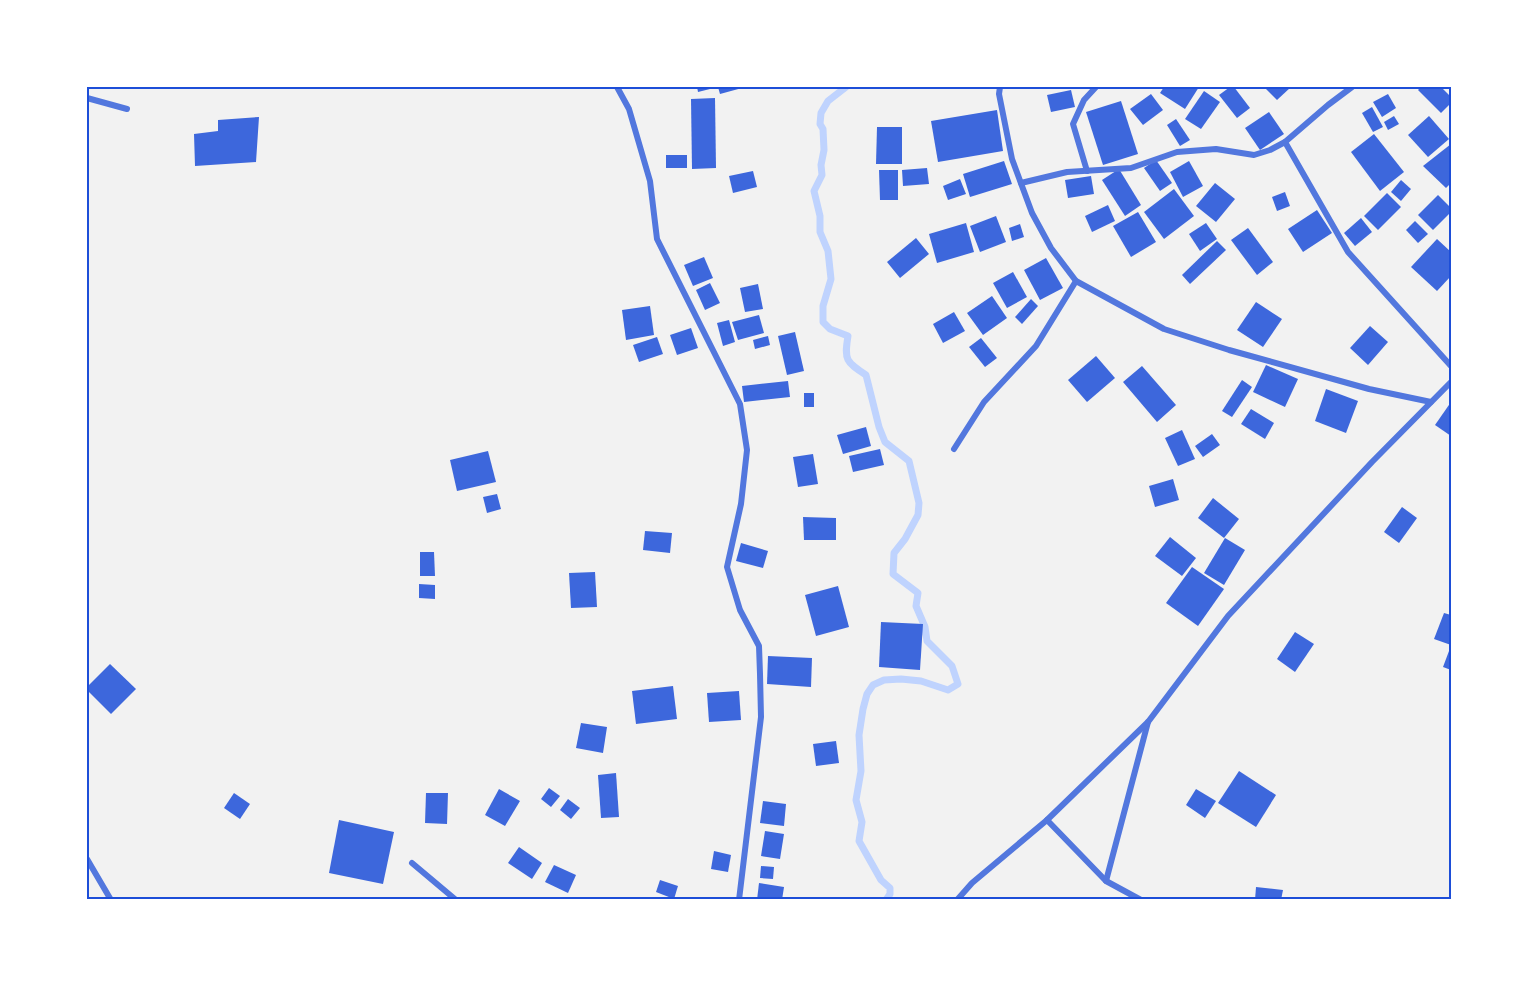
<svg xmlns="http://www.w3.org/2000/svg" width="1538" height="987" viewBox="0 0 1538 987" font-family="Overpass,sans-serif">
<style>
.lines{fill:none;stroke-linecap:round;stroke-linejoin:round}
.stream{stroke:#bfd3fe;stroke-width:7}
.building{fill:#3d67dc}
.minor{stroke:#5277de;stroke-width:6}
.neatline{fill:none;stroke:#1d4ed8;stroke-width:2}
</style>
<rect width="100%" height="100%" fill="#f2f2f2"/>
<g class="lines">
<!-- stream -->
<path class="stream" d="M846 87 828 101 821 113 820 124 823 129 824 150 821 165 822 175 814 191 820 216V232L828 251 831 279 823 306V322L830 329 848 336C844 360 846 362 866 375L879 427 885 442 909 461 919 503 918 515 905 539 894 553 893 574 918 593 916 606 925 627 927 641 952 666 958 684 948 690 921 681 901 679 884 680 873 685 867 694 863 709 859 735 861 771 856 800 862 822 859 841 881 880 890 888V894L886 900"/>
</g>
<!-- building -->
<g class="building">
<path d="M697 87H709L710 89 698 92Z"/>
<path d="M718 87H742V88L720 94Z"/>
<path d="M1164 87H1199L1185 109 1160 93Z"/>
<path d="M1230 87H1234L1250 108 1237 118 1219 95Z"/>
<path d="M1264 87H1291L1277 100Z"/>
<path d="M1421 87H1441L1451 97V103L1441 113 1418 90Z"/>
<path d="M1071 90 1075 107 1051 112 1047 95Z"/>
<path d="M1204 91 1220 102 1201 129 1185 119Z"/>
<path d="M1151 94 1163 110 1143 125 1130 109Z"/>
<path d="M1388 94 1396 108 1382 117 1373 102Z"/>
<path d="M715 98 716 168 692 169 691 99Z"/>
<path d="M1121 101 1138 154 1103 165 1086 112Z"/>
<path d="M1372 107 1383 127 1373 132 1362 113Z"/>
<path d="M997 110 1003 151 938 162 931 121Z"/>
<path d="M1269 112 1284 134 1260 150 1245 128Z"/>
<path d="M1394 116 1399 124 1388 130 1384 122Z"/>
<path d="M1429 116 1449 139 1428 157 1408 135Z"/>
<path d="M259 117 256 162 195 166 194 134 218 131V120Z"/>
<path d="M1176 119 1190 140 1180 146 1167 125Z"/>
<path d="M877 127H902V164H876Z"/>
<path d="M1374 134 1404 172 1380 191 1351 152Z"/>
<path d="M1451 144V183L1446 188 1423 166Z"/>
<rect x="666" y="155" width="21" height="13"/>
<path d="M1156 160 1172 183 1160 191 1144 168Z"/>
<path d="M1004 161 1012 184 970 197 963 174Z"/>
<path d="M1189 161 1203 186 1183 197 1170 172Z"/>
<path d="M927 168 929 184 903 186 902 170Z"/>
<path d="M1119 169 1141 205 1125 216 1102 180Z"/>
<path d="M879 170H898V200H880Z"/>
<path d="M753 171 757 187 733 193 729 176Z"/>
<path d="M1091 176 1094 194 1068 198 1065 180Z"/>
<path d="M960 179 966 194 948 200 943 186Z"/>
<path d="M1401 180 1411 189 1401 201 1391 192Z"/>
<path d="M1215 183 1235 199 1216 222 1196 206Z"/>
<path d="M1174 189 1194 216 1164 239 1144 212Z"/>
<path d="M1285 192 1290 206 1277 211 1272 197Z"/>
<path d="M1387 193 1401 207 1378 230 1364 216Z"/>
<path d="M1438 195 1451 208V212L1433 230 1418 215Z"/>
<path d="M1108 205 1115 221 1092 232 1085 216Z"/>
<path d="M1317 210 1332 233 1303 252 1288 229Z"/>
<path d="M1138 212 1156 242 1131 257 1113 226Z"/>
<path d="M996 216 1006 242 980 252 970 226Z"/>
<path d="M1361 218 1372 232 1355 246 1344 233Z"/>
<path d="M1415 221 1428 234 1418 243 1406 230Z"/>
<path d="M966 223 974 252 937 263 929 234Z"/>
<path d="M1206 223 1217 239 1200 251 1189 234Z"/>
<path d="M1020 224 1024 237 1012 241 1009 228Z"/>
<path d="M1248 228 1273 262 1257 275 1231 240Z"/>
<path d="M916 238 929 254 900 278 887 262Z"/>
<path d="M1437 239 1451 252V276L1437 291 1411 267Z"/>
<path d="M1217 241 1226 250 1190 284 1182 275Z"/>
<path d="M704 257 713 278 693 286 684 265Z"/>
<path d="M1046 258 1063 288 1040 300 1024 270Z"/>
<path d="M1013 272 1027 297 1007 308 993 283Z"/>
<path d="M710 283 720 303 705 310 696 290Z"/>
<path d="M758 284 763 309 745 312 740 288Z"/>
<path d="M992 296 1007 318 983 335 967 313Z"/>
<path d="M1031 299 1038 306 1022 324 1015 317Z"/>
<path d="M1256 302 1282 319 1263 347 1237 330Z"/>
<path d="M650 306 654 335 626 340 622 310Z"/>
<path d="M954 312 965 331 943 343 933 324Z"/>
<path d="M759 315 764 333 738 340 732 322Z"/>
<path d="M729 320 735 342 723 346 717 323Z"/>
<path d="M1370 326 1388 342 1368 365 1350 348Z"/>
<path d="M691 328 698 348 677 355 670 335Z"/>
<path d="M795 332 804 371 787 375 778 336Z"/>
<path d="M768 336 770 345 755 349 753 340Z"/>
<path d="M657 337 663 354 639 362 633 345Z"/>
<path d="M981 338 997 358 985 367 969 347Z"/>
<path d="M1096 356 1115 378 1087 402 1068 380Z"/>
<path d="M1266 365 1298 379 1285 407 1253 392Z"/>
<path d="M1142 366 1176 405 1157 422 1123 382Z"/>
<path d="M1242 380 1252 387 1232 417 1222 411Z"/>
<path d="M788 381 790 397 744 402 742 386Z"/>
<path d="M1326 389 1358 401 1346 433 1315 421Z"/>
<rect x="804" y="393" width="10" height="14"/>
<path d="M1451 402V436L1435 425Z"/>
<path d="M1251 409 1274 423 1265 439 1241 424Z"/>
<path d="M866 427 871 446 843 454 837 435Z"/>
<path d="M1182 430 1195 459 1178 466 1165 438Z"/>
<path d="M1212 434 1220 445 1203 457 1195 446Z"/>
<path d="M880 449 884 465 853 472 849 456Z"/>
<path d="M488 451 496 482 457 491 450 460Z"/>
<path d="M813 454 818 484 798 487 793 457Z"/>
<path d="M1173 479 1179 500 1155 507 1149 486Z"/>
<path d="M497 494 501 509 487 513 483 497Z"/>
<path d="M1213 498 1239 519 1224 538 1198 518Z"/>
<path d="M1402 507 1417 518 1399 543 1384 532Z"/>
<path d="M803 517 836 518V540H804Z"/>
<path d="M645 531 672 533 670 553 643 550Z"/>
<path d="M1170 537 1196 558 1182 576 1155 556Z"/>
<path d="M1225 538 1245 550 1224 585 1204 573Z"/>
<path d="M741 543 768 551 763 568 736 561Z"/>
<path d="M420 552H434L435 576H420Z"/>
<path d="M1192 567 1224 589 1198 626 1166 603Z"/>
<path d="M595 572 597 607 571 608 569 573Z"/>
<path d="M419 584 435 585V599L419 598Z"/>
<path d="M838 586 849 627 816 636 805 595Z"/>
<path d="M1444 613 1451 615V645L1434 639Z"/>
<path d="M881 622 923 624 920 670 879 667Z"/>
<path d="M1295 632 1314 644 1295 672 1277 659Z"/>
<path d="M1449 651 1451 652V670L1443 667Z"/>
<path d="M768 656 812 658 811 687 767 684Z"/>
<path d="M110 664 136 689 111 714 87 690V687Z"/>
<path d="M673 686 677 719 636 724 632 691Z"/>
<path d="M739 691 741 720 709 722 707 693Z"/>
<path d="M581 723 607 727 603 753 576 748Z"/>
<path d="M836 741 839 763 816 766 813 744Z"/>
<path d="M1239 771 1276 795 1256 827 1218 803Z"/>
<path d="M616 773 619 817 601 818 598 775Z"/>
<path d="M549 788 560 796 551 807 541 799Z"/>
<path d="M499 789 520 801 505 826 485 815Z"/>
<path d="M1196 789 1216 801 1205 818 1186 805Z"/>
<path d="M234 793 250 804 240 819 224 808Z"/>
<path d="M426 793H448L447 824 425 823Z"/>
<path d="M568 799 580 808 571 819 560 810Z"/>
<path d="M763 801 786 804 784 826 760 823Z"/>
<path d="M339 820 394 832 383 884 329 873Z"/>
<path d="M765 831 784 834 780 859 761 856Z"/>
<path d="M519 847 542 863 532 879 508 863Z"/>
<path d="M714 851 731 855 728 872 711 869Z"/>
<path d="M554 865 576 875 568 893 545 882Z"/>
<path d="M761 866 774 867 773 879 760 878Z"/>
<path d="M660 880 678 886 674 899 656 892Z"/>
<path d="M759 883 784 887 782 900H757Z"/>
<path d="M1256 887 1283 890 1281 900H1255Z"/>
</g>
<g class="lines">
<!-- minor -->
<g class="minor">
<path d="M617 87 629 109 650 181 657 239 740 404 747 450 741 504 727 567 740 610 759 646 760 674 761 717 739 900"/>
<path d="M1000 87 999 94 1012 159 1032 213 1051 248 1076 281 1164 329 1229 350 1369 389 1431 402"/>
<path d="M87 98 127 109"/>
<path d="M1285 142 1348 252 1451 366"/>
<path d="M1087 171 1073 124 1084 100 1096 87"/>
<path d="M1021 183 1067 172 1131 168 1177 152 1216 149 1254 155 1270 150 1285 142 1328 105 1352 87"/>
<path d="M954 449 984 402 1036 346 1076 281"/>
<path d="M1047 820 1106 881 1141 900"/>
<path d="M87 859 111 900"/>
<path d="M412 863 456 900"/>
<path d="M1106 881 1148 722"/>
<path d="M957 900 972 883 1047 820 1148 722 1228 616 1372 462 1451 382"/>
</g>
</g>
<!-- border -->
<rect width="1538" height="987" fill="none" stroke="#ffffff" stroke-width="177"/>
<rect x="88" y="88" width="1362" height="810" class="neatline"/>
</svg>
